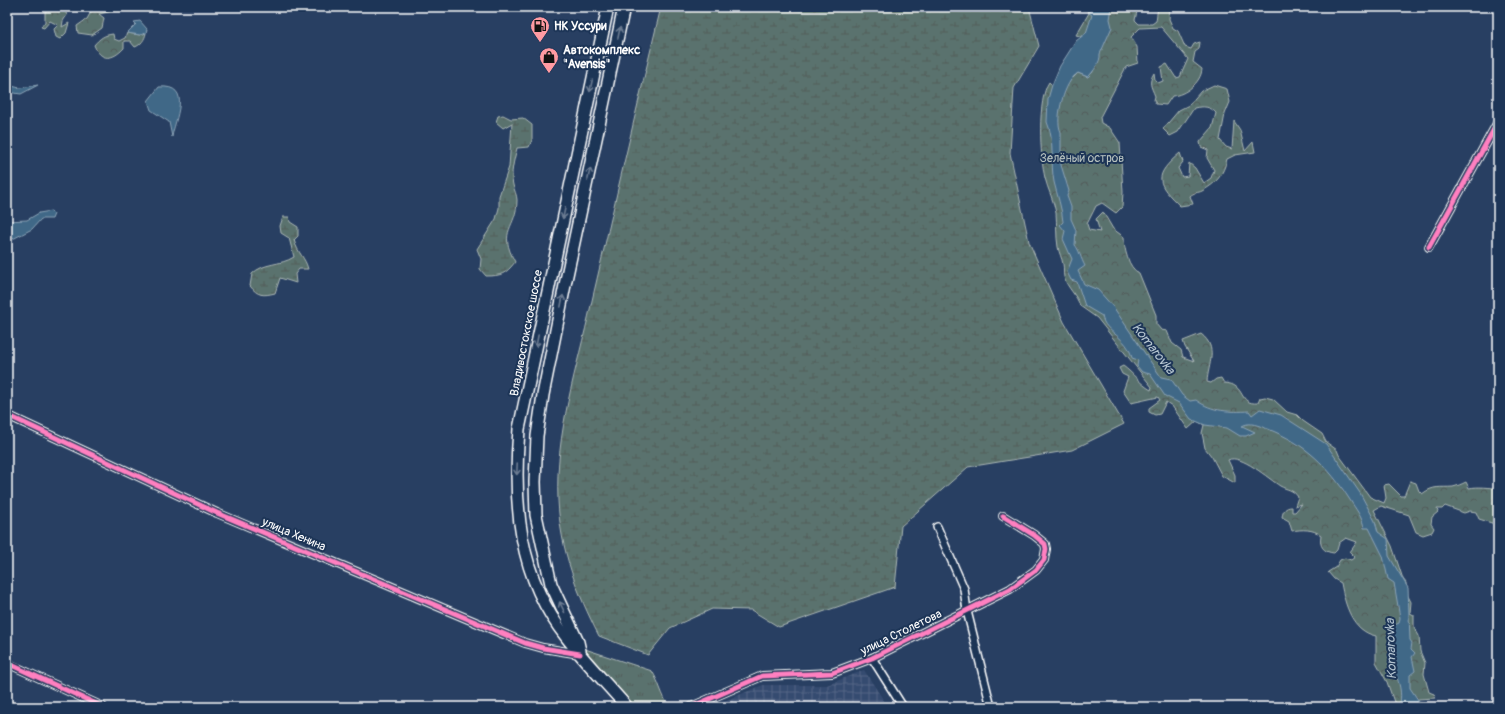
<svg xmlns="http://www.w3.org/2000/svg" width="1505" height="714" viewBox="0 0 1505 714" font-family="Pangolin,sans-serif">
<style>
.industrial{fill:url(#industrial-grid)}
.grass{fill:url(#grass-tufts);stroke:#acb8b6}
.forest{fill:url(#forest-crowns);stroke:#acb8b6}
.wetland{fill:url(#wetland-marsh);stroke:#acb8b6}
.water{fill:#406887;stroke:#8ca4b7}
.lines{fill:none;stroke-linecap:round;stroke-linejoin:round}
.minor-casing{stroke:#fff;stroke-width:10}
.trunk-casing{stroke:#fff;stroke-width:14}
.minor{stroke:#1d3557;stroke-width:7}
.trunk{stroke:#1d3557;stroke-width:11}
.cycleway-casing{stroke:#1d3557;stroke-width:8}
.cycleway{stroke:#ff80c0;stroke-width:5}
.oneway{stroke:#6c7c92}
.labels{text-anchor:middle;stroke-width:4;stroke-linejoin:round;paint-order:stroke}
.poi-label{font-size:12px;font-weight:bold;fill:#fff;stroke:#1d3557;text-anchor:start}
.park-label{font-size:12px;fill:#b5c0be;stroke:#1d3557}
.street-label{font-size:12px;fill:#fff;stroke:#1d3557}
.water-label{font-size:13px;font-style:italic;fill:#b3c3cf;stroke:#1d3557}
</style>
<defs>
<pattern id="industrial-grid" width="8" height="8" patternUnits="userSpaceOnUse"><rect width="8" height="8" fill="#364b70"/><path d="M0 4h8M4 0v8" fill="none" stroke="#546685"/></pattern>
<pattern id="grass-tufts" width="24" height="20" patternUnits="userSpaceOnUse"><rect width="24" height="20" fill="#5a726e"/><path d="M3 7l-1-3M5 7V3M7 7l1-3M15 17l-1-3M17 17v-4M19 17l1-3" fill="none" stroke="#525b5a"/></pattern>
<pattern id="forest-crowns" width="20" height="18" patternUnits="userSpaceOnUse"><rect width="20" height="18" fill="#5a726e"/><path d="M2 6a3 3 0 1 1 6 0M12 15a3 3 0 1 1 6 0" fill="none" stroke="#525b5a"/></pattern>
<pattern id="wetland-marsh" width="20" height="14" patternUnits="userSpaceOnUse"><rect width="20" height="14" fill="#5a726e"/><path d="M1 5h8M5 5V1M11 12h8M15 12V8" fill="none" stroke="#525b5a"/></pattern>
</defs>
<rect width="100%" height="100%" fill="#283f62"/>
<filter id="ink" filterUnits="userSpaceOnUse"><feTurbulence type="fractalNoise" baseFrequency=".025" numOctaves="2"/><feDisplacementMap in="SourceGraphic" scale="8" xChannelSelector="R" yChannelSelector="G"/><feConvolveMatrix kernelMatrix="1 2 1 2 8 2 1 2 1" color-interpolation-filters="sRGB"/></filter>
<g filter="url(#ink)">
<!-- industrial -->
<path class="industrial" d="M864 670 888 707H710L763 685H827Z"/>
<!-- grass -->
<path class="grass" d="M585 649 652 671C660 684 661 694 669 707H635L587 654Z"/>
<!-- forest -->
<g class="forest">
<path d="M51 7H63L67 15 63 21 62 27 69 23 66 33 60 39 56 37 54 29 58 25 50 21 44 28 41 27 45 22V11H50Z"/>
<path d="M101 7H114L113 11 99 14 104 18 102 28 92 35 78 33 77 26 87 19 92 10 95 11Z"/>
<path d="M1067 7H1138L1135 20 1139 24H1152L1156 21 1158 7H1170L1169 19 1173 28 1178 31 1185 47 1191 49 1194 44 1200 42 1199 49 1195 52 1193 62 1202 69C1201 83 1185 95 1172 96L1166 105 1156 104 1154 100 1155 96C1151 86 1148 83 1154 73L1155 80 1158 83 1163 81 1161 67 1167 64 1176 78 1180 77 1188 59 1161 27 1140 28 1131 37 1137 47 1138 63 1126 67 1100 117 1101 123 1110 128 1120 143 1123 192 1122 207 1116 213 1102 203 1096 206 1087 224 1089 230 1100 232 1096 219 1103 212 1113 229 1124 237C1124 248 1128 268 1139 273L1156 315V324L1161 330 1167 331 1172 343 1181 350 1183 357 1194 361 1185 347 1183 341 1201 334C1219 348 1208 364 1207 382L1211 383 1216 379 1221 378 1224 383C1247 384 1237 405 1258 403L1260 398 1265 397 1273 399 1287 412 1297 415 1303 421 1322 434 1326 442 1337 450 1339 455 1370 497 1384 503 1386 498 1384 485 1389 484 1401 496H1404L1410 481 1416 483 1419 491 1422 494C1434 485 1440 488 1453 487 1457 486 1462 484 1466 482L1469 488C1479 486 1488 488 1498 488V525L1479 519 1476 512 1470 511 1464 513 1445 506 1442 509H1437L1438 512 1432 517 1431 524 1434 528 1432 532 1423 535 1416 532 1409 515 1381 506 1374 510 1392 546 1403 579 1406 583 1407 594 1411 602 1410 613 1414 615V627L1419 636 1420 651 1425 663 1424 674 1429 692 1434 694 1435 698 1419 699 1400 705 1394 702 1387 682 1376 662V636C1352 631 1345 605 1341 583L1334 579 1328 572 1336 567 1340 560 1345 558 1351 560 1355 557 1350 552 1357 542 1346 538 1339 543 1337 550 1334 553C1323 552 1319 546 1321 535 1313 529 1302 529 1292 531L1289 521 1282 517C1283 511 1285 507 1292 507V512H1295L1302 504 1295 506 1298 497C1293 489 1287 490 1280 486 1269 479 1240 453 1228 460L1235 475V483L1222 476 1212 457 1205 448 1202 433 1204 425 1197 421 1188 429 1172 406 1166 402 1160 414 1155 415 1149 412V408L1160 400 1158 397 1131 403 1123 391 1128 377 1122 374 1119 368 1123 366C1133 373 1140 384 1151 390L1152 387 1097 318 1080 306C1077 295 1067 288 1064 277 1063 273 1064 268 1063 264 1062 258 1059 253 1058 247 1056 236 1057 224 1056 213 1054 201 1048 190 1045 178 1040 156 1037 100 1049 82L1052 85 1068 83 1078 73 1088 77 1093 72 1080 36 1076 35 1089 13 1084 7C1077 10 1073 13 1067 7Z"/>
<path d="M127 33 140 35 146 33C145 39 141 45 135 47L130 41H124V48C113 60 101 62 94 45 100 38 104 35 113 34L114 39 119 41 125 38Z"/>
<path d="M1214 85 1227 89 1230 102 1225 114 1220 140 1226 147 1232 149 1234 121 1240 130 1245 151 1253 142 1255 152 1235 155 1227 159C1223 175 1217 183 1202 191 1198 193 1194 192 1190 196L1193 204 1180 206C1156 183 1153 176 1180 153L1183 162 1178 168 1182 177 1188 176 1189 163 1195 168 1204 183 1211 178 1214 170 1207 158 1208 150 1201 147 1200 142 1212 128 1216 113C1210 106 1203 106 1194 108L1178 132 1170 136 1163 129 1179 110 1189 105 1201 91Z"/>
</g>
<!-- wetland -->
<g class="wetland">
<path d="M661 7H1029L1039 46 1014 88 1010 153 1029 242 1064 322 1124 424 1072 450 968 467 901 526 895 587 779 627 751 610 712 609 670 628 648 655 599 636C577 593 560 549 558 500 555 434 577 368 591 305 614 206 637 106 661 7Z"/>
<path d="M503 115 511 119 523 118 532 125V140L529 147 517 148C514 160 510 174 513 185 514 190 517 195 517 200 517 229 497 229 515 262 506 274 501 276 486 276L480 269 481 259 477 249 496 219 499 208V196L509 167 512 123 503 128 496 122 498 116Z"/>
<path d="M283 217H289L290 222 298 227V236L294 240C298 254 305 257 308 269H299L295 274 296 283 280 278 275 293C263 296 258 296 250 286L252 274C264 262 280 266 294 257L289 238 281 233 280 226Z"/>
</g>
<!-- water -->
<g class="water">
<path d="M1092 7H1112L1110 19 1112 27 1100 54C1101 62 1093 72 1088 77L1078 73C1065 80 1054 119 1061 132V165L1069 191 1067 196 1071 207V219L1076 230 1075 245C1079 249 1081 259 1085 266L1078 271 1084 284 1098 290 1114 308 1161 377 1171 379 1182 395 1190 401 1196 400C1212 412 1231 412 1249 411L1252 415 1260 409 1281 415 1326 444 1360 493 1375 521 1378 532 1388 539 1389 556 1408 588 1410 640 1412 643 1411 649 1415 653 1412 657 1415 671 1410 675V688L1423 707H1398C1404 698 1399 676 1391 668L1396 662 1389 627 1391 624 1395 625 1399 623 1400 618 1394 583 1388 579 1383 556 1369 528H1364C1363 518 1355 508 1350 500 1328 466 1306 444 1268 429 1259 426 1250 421 1242 426L1255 432 1246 436H1240L1227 428 1205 425 1191 419 1179 403 1165 396 1150 374 1142 372 1137 366 1138 360 1132 358C1127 335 1105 334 1102 316L1085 306 1077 282 1071 280 1067 272 1072 259 1063 239 1065 231 1060 225 1063 222C1062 208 1057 195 1054 182 1050 163 1055 140 1047 122L1048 99 1052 85 1060 66 1076 41 1086 33 1092 15 1089 13V9Z"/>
<path d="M140 21 147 29 146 33 140 35 127 33 136 24 134 22Z"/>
<path d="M7 85 20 88 38 85 21 94 7 92Z"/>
<path d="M159 87C194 84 174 121 172 137L169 122 151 110 148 101Z"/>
<path d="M51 211 54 214 52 219H41L32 229 7 242V221L27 220 39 213Z"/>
</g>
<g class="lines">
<defs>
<g id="minor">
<path d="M1429 247 1498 122"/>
<path d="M7 415 217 513 525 643 543 648 580 654"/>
<path d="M937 527 964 589 967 611 991 707"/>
<path d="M872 658 903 707"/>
<path d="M7 663 103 707"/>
<path d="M691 707 762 676 832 673 872 658 1010 589 1036 570 1044 560 1046 549 1045 544 1034 535 1003 516"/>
</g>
<g id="trunk">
<path d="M608 7 519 429C513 504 518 577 567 638 585 662 607 684 627 707"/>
<path d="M580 651 578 642 551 584 536 515 535 482 537 436 543 395 566 280 624 7"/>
</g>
</defs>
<!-- minor casing -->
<use href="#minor" class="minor-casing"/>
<!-- trunk casing -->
<use href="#trunk" class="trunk-casing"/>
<!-- minor -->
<use href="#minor" class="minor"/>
<!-- trunk -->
<use href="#trunk" class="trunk"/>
<defs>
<g id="cycleway">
<path d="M1429 247 1498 122"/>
<path d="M7 415 217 513 525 643 543 648 580 654"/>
<path d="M7 663 103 707"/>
<path d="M691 707 762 676 832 673 872 658 1010 589 1036 570 1044 560 1046 549 1045 544 1034 535 1003 516"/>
</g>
</defs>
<!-- cycleway casing -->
<use href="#cycleway" class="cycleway-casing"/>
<!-- cycleway -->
<use href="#cycleway" class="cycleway"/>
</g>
<!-- one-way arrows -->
<defs><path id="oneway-shaft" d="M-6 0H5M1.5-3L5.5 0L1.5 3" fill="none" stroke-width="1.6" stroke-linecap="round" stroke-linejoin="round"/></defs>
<g class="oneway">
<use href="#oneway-shaft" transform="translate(619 33) rotate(-78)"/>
<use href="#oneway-shaft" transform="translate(591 86) rotate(102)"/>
<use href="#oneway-shaft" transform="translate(589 174) rotate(-78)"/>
<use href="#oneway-shaft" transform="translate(564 213) rotate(102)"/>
<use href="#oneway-shaft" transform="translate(562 301) rotate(-79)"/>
<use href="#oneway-shaft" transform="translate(537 341) rotate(101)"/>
<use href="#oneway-shaft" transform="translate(517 469) rotate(92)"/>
<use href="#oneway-shaft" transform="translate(562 607) rotate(-115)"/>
</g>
</g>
<!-- icons -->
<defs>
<symbol id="fuel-pin" viewBox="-11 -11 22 30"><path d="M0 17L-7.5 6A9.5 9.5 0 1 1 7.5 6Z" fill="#ff9aa2" stroke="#1d3557"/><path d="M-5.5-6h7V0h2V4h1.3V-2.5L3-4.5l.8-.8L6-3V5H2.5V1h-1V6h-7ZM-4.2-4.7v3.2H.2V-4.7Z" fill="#111"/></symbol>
<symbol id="shop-pin" viewBox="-11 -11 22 30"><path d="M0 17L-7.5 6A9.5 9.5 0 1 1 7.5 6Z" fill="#ff9aa2" stroke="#1d3557"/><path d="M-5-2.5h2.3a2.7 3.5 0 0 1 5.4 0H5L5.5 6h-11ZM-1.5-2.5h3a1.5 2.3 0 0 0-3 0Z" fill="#111"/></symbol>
</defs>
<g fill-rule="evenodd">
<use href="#fuel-pin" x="529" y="15" width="22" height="30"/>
<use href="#shop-pin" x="538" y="46" width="22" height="30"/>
</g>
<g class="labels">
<!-- poi labels -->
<g class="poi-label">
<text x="554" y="30">НК Уссури</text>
<text x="563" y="54">Автокомплекс<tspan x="563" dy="14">"Avensis"</tspan></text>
</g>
<!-- park labels -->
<g class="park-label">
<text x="1082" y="162">Зелёный остров</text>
</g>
<!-- street labels -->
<g class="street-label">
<text transform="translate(526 333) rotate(-79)" y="4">Владивостокское шоссе</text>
<text transform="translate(294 534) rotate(23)" y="4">улица Хенина</text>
<text transform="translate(901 632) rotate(-26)" y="4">улица Столетова</text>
</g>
<!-- water labels -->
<g class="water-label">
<text transform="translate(1154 348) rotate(52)" y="5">Komarovka</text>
<text transform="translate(1390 649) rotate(-92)" y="5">Komarovka</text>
</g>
</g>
<!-- margin -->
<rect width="1505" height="714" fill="none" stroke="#1d3557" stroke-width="24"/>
<rect x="12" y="12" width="1481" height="690" fill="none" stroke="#fff" stroke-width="1.5" filter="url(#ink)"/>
</svg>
